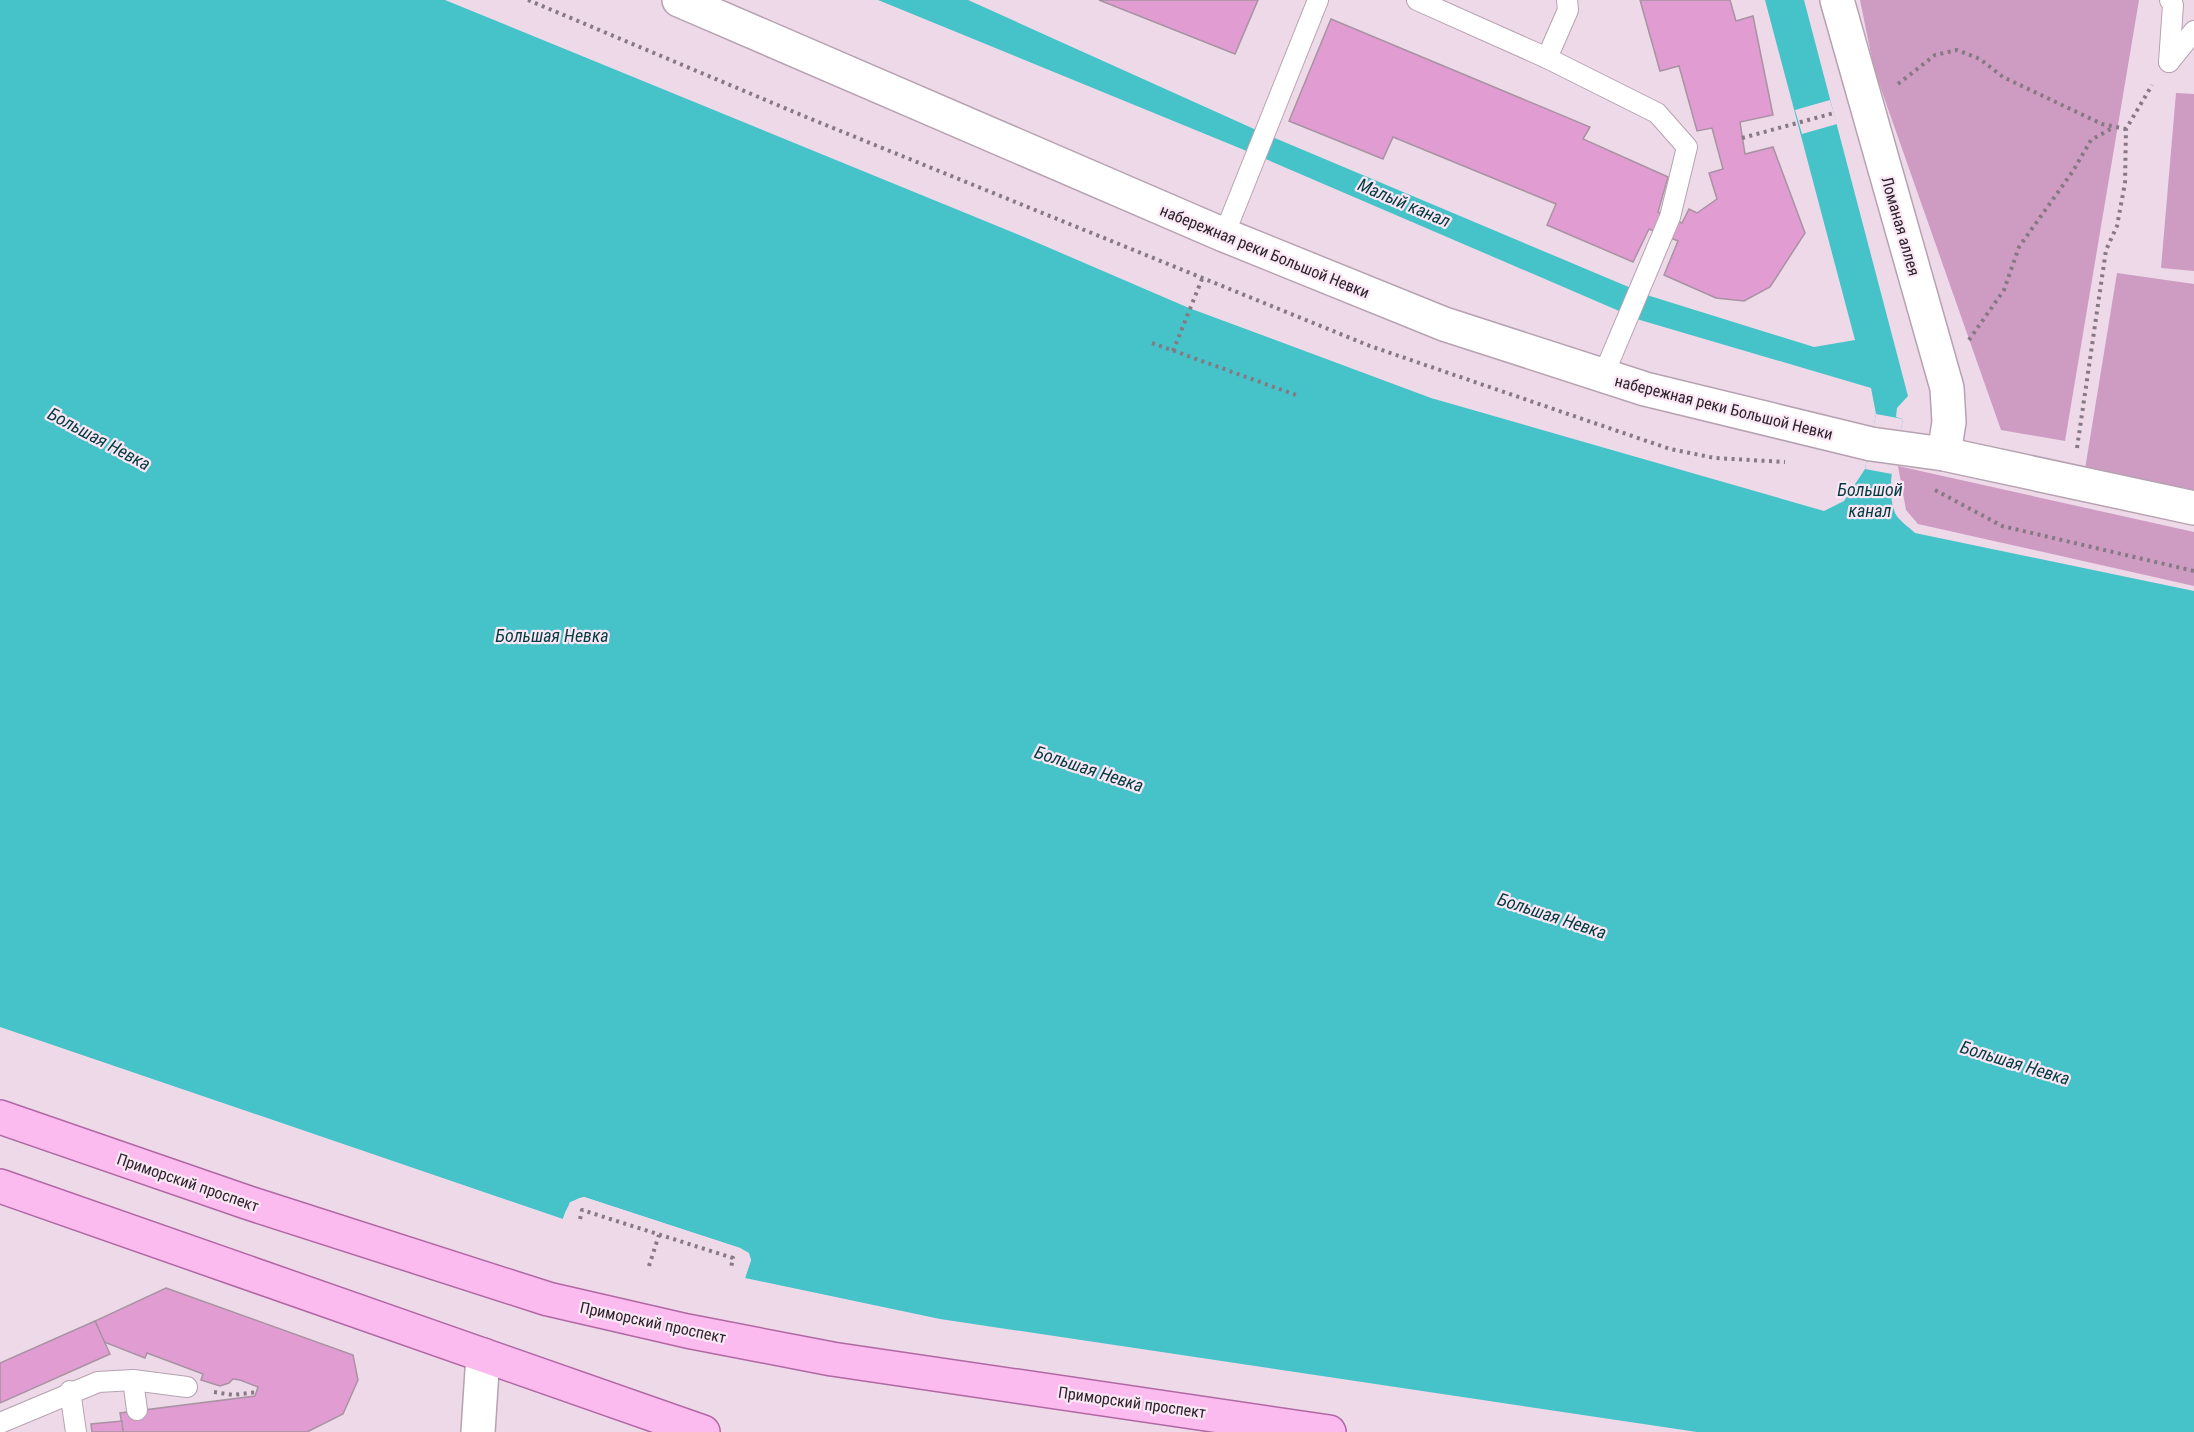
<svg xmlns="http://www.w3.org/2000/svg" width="2194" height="1432" viewBox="0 0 2194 1432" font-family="'Roboto Condensed',sans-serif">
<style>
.green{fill:#ce9cc3}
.water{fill:#45c3c9}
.pier{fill:#eed9e9}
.building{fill:#e19cd2;stroke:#a793a2;stroke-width:1.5}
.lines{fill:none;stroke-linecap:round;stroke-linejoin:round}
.lane-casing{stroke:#b6a2b1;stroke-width:22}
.street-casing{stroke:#b6a2b1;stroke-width:36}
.secondary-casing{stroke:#b6a2b1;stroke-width:36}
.primary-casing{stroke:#b068a3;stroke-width:36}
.path{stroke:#867983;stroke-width:4;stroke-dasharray:3 4.5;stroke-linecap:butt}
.lane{stroke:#fff;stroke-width:20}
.street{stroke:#fff;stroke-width:33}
.secondary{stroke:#fff;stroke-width:33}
.primary{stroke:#fbbbef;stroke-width:33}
.labels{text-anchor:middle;stroke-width:4.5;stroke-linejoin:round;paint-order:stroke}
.street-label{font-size:16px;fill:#2b242a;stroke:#fbe6f6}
.water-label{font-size:18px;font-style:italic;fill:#013d40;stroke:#fbe6f6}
</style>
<rect width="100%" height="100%" fill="#eed9e9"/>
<!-- green -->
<g class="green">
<path d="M1860 0H2139L2065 441 2001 430 1874 69Z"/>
<path d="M2176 93 2194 94V271L2161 268Z"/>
<path d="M2117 273 2194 284V491L2085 469Z"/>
<path d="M1898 466 2194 532V586L1918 524 1906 510Z"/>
</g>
<!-- water -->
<path class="water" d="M0 0H445L1024 237 1189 308 1431 398 1824 511 1844 501 1865 469 1876 414 1871 388 1640 320 1254 154 878 0H968L1263 133 1650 296 1814 347 1855 340 1765 0H1804L1908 396 1897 408 1896 417 1903 419C1898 447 1884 484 1895 513 1898 520 1909 527 1915 533L2194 591V1432H1697L940 1319 745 1278 751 1260 748 1253 740 1248 584 1197C571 1199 566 1208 563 1219L0 1027Z"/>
<!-- pier -->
<g class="pier">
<path d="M1830 100 1837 124 1802 134 1795 110Z"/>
<path d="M1876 414 1903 419 1892 474 1865 469Z"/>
<path d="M584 1197 740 1248 749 1253 751 1260 745 1278H742L747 1260 746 1255 739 1251 584 1200 572 1205 566 1220 563 1219 570 1202Z"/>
</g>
<!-- building -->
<g class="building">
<path d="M1099 0H1258L1235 54Z"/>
<path d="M1640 0H1730L1736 21 1753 16 1773 115 1740 122 1745 154 1773 147 1805 233 1770 287 1744 301 1716 298 1664 275 1678 241 1649 229 1633 262 1547 225 1556 204 1393 137 1383 159 1289 121 1331 19 1590 127 1583 139 1668 177 1658 212 1682 223 1689 209 1697 213 1717 199 1709 173 1723 169 1712 128 1697 131 1679 66 1660 71Z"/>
<path d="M166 1288 353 1355 358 1380 343 1414 307 1432H123L120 1413 255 1396 258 1387 240 1380 233 1379 229 1383 220 1386 201 1380 203 1374 147 1353 145 1358 104 1342 95 1321Z"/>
<path d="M95 1321 110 1354 0 1403V1363Z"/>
<path d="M122 1421 123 1432H92L91 1424Z"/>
</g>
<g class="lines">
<defs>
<g id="lane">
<path d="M1417 0 1547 58 1568 10 1567 0"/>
<path d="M1547 58 1657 113 1687 147 1670 217 1603 376"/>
<path d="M2169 62 2173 5 2170 0"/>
<path d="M2169 62 2194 31"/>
<path d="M1224 235 1318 0"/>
<path d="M133 1380 137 1410"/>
<path d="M70 1391 76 1432"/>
<path d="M0 1423 98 1382 133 1380 187 1387"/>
</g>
<g id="street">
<path d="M679 0 1224 235 1444 324 1645 389 1871 444 1944 454 2194 508"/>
<path d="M1837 0 1947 388 1949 422 1944 454"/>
</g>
<path id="secondary" d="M478 1432 483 1355"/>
<g id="primary">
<path d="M0 1117 249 1203 548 1299 687 1331 832 1359 1329 1432"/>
<path d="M0 1186 703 1432"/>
</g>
</defs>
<!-- lane casing -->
<use href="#lane" class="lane-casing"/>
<!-- street casing -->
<use href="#street" class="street-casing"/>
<!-- secondary casing -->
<use href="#secondary" class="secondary-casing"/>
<!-- primary casing -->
<use href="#primary" class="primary-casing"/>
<!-- path -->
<g class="path">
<path d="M528 0 806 117 1370 346 1670 449 1715 458 1785 462"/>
<path d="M1898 84 1935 55 1957 50 1980 59 2003 77 2102 124 2126 129"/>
<path d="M1742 138 1834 113"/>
<path d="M1969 340 2004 290 2019 247 2073 171 2091 140 2114 127"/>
<path d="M1152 343 1296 395"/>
<path d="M1173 351 1202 279"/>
<path d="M2077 448 2106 250 2117 226 2125 183 2126 129 2152 85"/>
<path d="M1935 490 2002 526 2194 571"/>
<path d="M580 1219 582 1210 733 1258 731 1268"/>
<path d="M649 1266 659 1235"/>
<path d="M214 1392 233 1395 257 1392"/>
</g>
<!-- lane -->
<use href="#lane" class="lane"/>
<!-- street -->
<use href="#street" class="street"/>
<!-- secondary -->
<use href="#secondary" class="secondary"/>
<!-- primary -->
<use href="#primary" class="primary"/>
</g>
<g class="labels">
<!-- street labels -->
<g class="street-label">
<text transform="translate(1901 226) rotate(74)" y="6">Ломаная аллея</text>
<text transform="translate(1265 251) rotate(22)" y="6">набережная реки Большой Невки</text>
<text transform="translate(1724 407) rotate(14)" y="6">набережная реки Большой Невки</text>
<text transform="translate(188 1182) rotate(19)" y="6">Приморский проспект</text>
<text transform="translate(653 1322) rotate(12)" y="6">Приморский проспект</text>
<text transform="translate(1132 1402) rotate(8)" y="6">Приморский проспект</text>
</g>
<!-- water labels -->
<g class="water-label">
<text transform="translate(1404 203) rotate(23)" y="6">Малый канал</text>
<text transform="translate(99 439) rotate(28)" y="6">Большая Невка</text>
<text x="1870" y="496">Большой<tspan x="1870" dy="21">канал</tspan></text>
<text x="552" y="642">Большая Невка</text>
<text transform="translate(1089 769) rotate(18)" y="6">Большая Невка</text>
<text transform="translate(1552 916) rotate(18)" y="6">Большая Невка</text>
<text transform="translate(2015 1063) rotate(17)" y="6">Большая Невка</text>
</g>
</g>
</svg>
